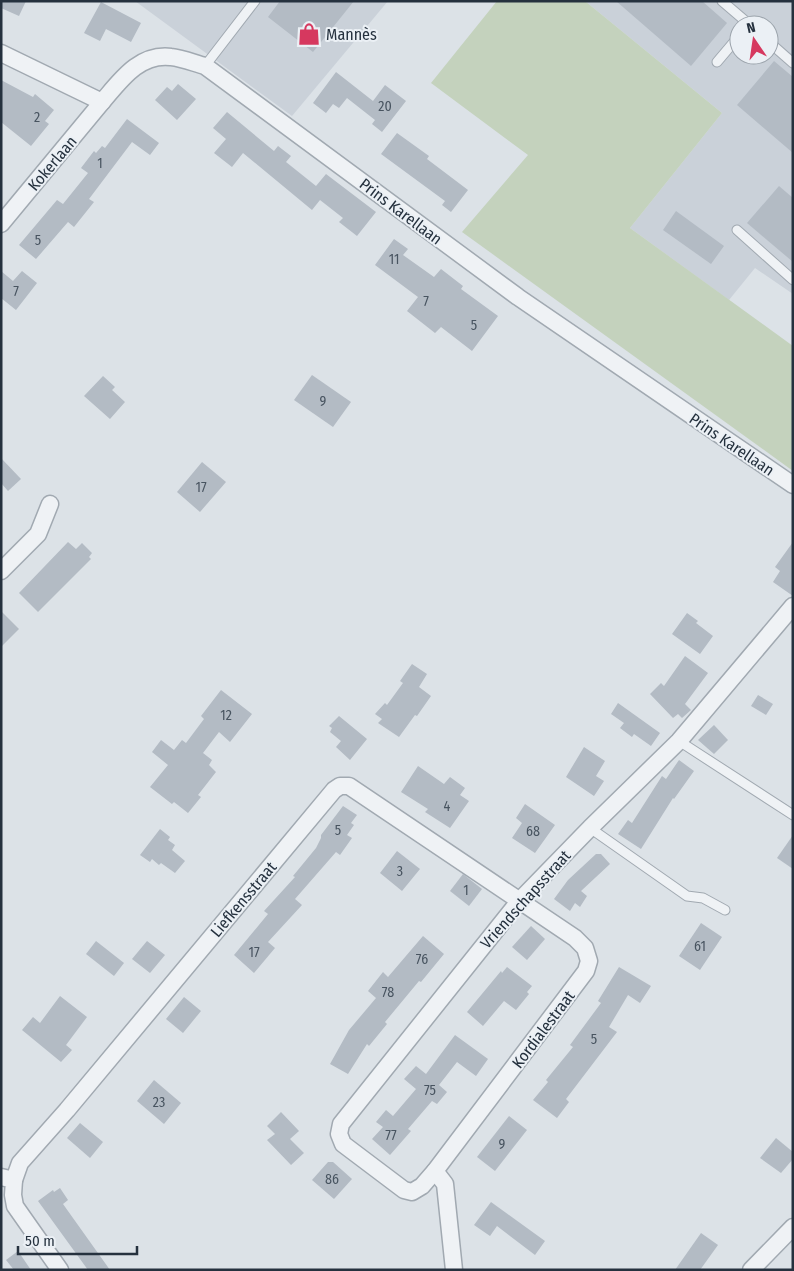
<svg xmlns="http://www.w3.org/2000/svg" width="794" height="1271" viewBox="0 0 794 1271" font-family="'Fira Sans Condensed',sans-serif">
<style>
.built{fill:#cad1d9;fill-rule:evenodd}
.green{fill:#c4d2bd}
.building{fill:#b3bbc4}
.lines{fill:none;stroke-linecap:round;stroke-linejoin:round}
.service-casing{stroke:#a1a9b1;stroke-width:11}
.minor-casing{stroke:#a1a9b1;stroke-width:19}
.service{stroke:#eff2f5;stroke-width:9}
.minor{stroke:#eff2f5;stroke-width:16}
.labels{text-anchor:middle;stroke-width:4;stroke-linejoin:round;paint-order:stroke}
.number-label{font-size:14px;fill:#485460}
.poi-label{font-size:16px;fill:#25313e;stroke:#ebf0f5;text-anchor:start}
.street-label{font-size:16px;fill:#25313e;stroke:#ebf0f5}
</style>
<rect width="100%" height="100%" fill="#dce2e7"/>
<!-- built -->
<g class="built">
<path d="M135 1H388L292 116Z"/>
<path d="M585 1H793V294L755 268 729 300 630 228 722 113ZM739 25H769V55H739Z"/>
</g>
<!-- green -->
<path class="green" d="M497 1H585L722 113 630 228 793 346V471L462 232 528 155 431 83Z"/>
<!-- building -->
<g class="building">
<path d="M1 1H26L19 16 1 8Z"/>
<path d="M280 1H354L313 52 268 17Z"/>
<path d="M616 1H702L727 23 691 66Z"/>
<path d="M101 2 141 23 131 42 106 29 100 41 84 33Z"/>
<path d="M774 61 793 77V153L737 105Z"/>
<path d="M336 72 373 101 385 85 406 101 382 132 372 124 375 120 347 98 339 108 333 104 326 113 313 103Z"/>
<path d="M1 80 33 97 35 94 54 110 45 121 49 124 31 146 1 122Z"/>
<path d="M178 84 196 99 177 120 155 100 167 87 172 91Z"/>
<path d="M227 112 274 151 278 146 291 156 286 162 316 186 326 174 376 212 357 236 339 222 343 218 320 200 312 210 243 153 232 167 214 153 226 139 213 128Z"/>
<path d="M127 119 159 143 150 155 132 142 89 199 94 202 74 227 68 222 36 259 19 245 57 200 63 204 88 173 81 168 94 151 96 153 102 146 105 148Z"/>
<path d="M397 133 429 156 427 159 468 190 451 212 442 205 445 201 381 154Z"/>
<path d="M779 186 793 198V262L747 223Z"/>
<path d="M676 211 724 246 711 264 663 230Z"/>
<path d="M394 239 408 249 403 255 434 277 441 269 463 286 461 289 498 316 472 351 441 327 435 333 407 311 418 297 375 265Z"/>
<path d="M1 271 13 281 22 271 37 283 16 310 1 298Z"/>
<path d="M312 375 351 402 333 427 294 400Z"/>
<path d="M103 376 115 387 112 390 125 402 110 419 84 396Z"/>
<path d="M1 458 21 479 8 491 1 483Z"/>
<path d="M202 462 226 482 200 512 177 492Z"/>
<path d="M68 542 76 549 82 543 92 553 89 557 91 559 38 612 19 593Z"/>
<path d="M793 542V596L773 582 780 571 775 567Z"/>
<path d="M1 611 19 629 1 647Z"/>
<path d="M687 613 698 621 696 623 713 636 700 654 672 634Z"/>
<path d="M685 656 708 673 685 704 691 710 682 718 678 714 673 718 650 694 661 683 664 686Z"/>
<path d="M412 664 427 674 419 687 431 696 417 716 415 715 399 737 378 723 382 719 375 714 385 703 387 705 403 683 400 681Z"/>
<path d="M221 690 252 714 230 742 219 732 203 753 212 760 209 765 216 772 198 795 201 797 188 813 174 802 172 804 150 787 168 765 152 752 161 740 174 750 182 740 186 743 204 719 201 716Z"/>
<path d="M758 695 773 704 766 715 751 706Z"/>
<path d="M618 703 660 733 651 746 634 734 632 737 620 728 624 723 611 714Z"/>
<path d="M339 716 367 739 350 760 336 747 341 741 330 732 332 728 329 726Z"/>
<path d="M714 725 728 740 714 754 698 740Z"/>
<path d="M584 747 605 761 596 776 604 781 594 796 566 777Z"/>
<path d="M679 760 694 771 674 799 673 798 641 849 618 834 628 820 632 823 662 776 666 779Z"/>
<path d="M418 766 444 784 450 777 465 788 460 795 469 801 450 828 425 812 428 809 401 792Z"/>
<path d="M525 804 555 825 535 853 512 838 522 823 516 818Z"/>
<path d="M343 806 357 815 351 823 354 825 347 835 352 838 340 855 336 852 295 899 302 905 268 942 275 948 254 973 234 955 268 914 264 911 295 877 293 876 316 848 321 838V835Z"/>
<path d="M160 829 170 837 168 840 175 845 172 850 185 861 175 873 161 863 159 865 152 859 150 862 140 855Z"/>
<path d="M793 835V869L777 858Z"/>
<path d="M397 851 420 869 402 891 380 873Z"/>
<path d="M596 854H601L610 864 581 891 587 896 580 907 575 903 570 911 554 899 568 880Z"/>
<path d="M463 874 482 889 469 906 450 891Z"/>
<path d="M701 923 722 937 700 970 679 956Z"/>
<path d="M531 926 545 939 527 960 512 947Z"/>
<path d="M423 936 444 954 421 982 419 981 385 1022 387 1024 369 1046 367 1044 348 1074 330 1064 349 1030 376 998 368 991 383 972 388 977Z"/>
<path d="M96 941 124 963 114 976 86 954Z"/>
<path d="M147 941 165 955 150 973 132 959Z"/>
<path d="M507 967 532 986 527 992 529 994 516 1010 504 1001 483 1026 467 1012 501 971 502 973Z"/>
<path d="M619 967 651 986 640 1003 628 995 609 1027 617 1032 566 1099 569 1102 557 1118 533 1100 548 1082 546 1080 573 1047 570 1045 601 1003 598 1001Z"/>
<path d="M60 996 87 1017 66 1045 72 1050 61 1062 22 1030 33 1017 40 1023Z"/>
<path d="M184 997 201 1011 183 1033 166 1019Z"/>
<path d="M455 1035 488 1059 476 1076 457 1062 439 1085 447 1092 437 1104 432 1101 408 1129 411 1131 390 1155 372 1139 383 1127 376 1122 386 1110 393 1116 416 1089 404 1079 416 1066 426 1074Z"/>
<path d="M154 1080 181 1103 164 1124 137 1101Z"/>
<path d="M281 1112 299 1131 290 1139 304 1153 291 1165 267 1140 275 1134 267 1126Z"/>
<path d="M509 1116 527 1130 495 1171 477 1157Z"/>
<path d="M80 1123 103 1142 90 1158 67 1138Z"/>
<path d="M776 1138 793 1152V1159L781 1173 760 1158Z"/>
<path d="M328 1162H333L352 1179 334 1199 312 1180Z"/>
<path d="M60 1188 68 1200 63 1204 110 1270H88L38 1201 53 1190 54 1192Z"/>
<path d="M491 1202 545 1241 535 1255 497 1226 490 1236 474 1225Z"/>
<path d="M701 1233 718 1245 700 1270H675Z"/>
<path d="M18 1251 31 1270H14L6 1260Z"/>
</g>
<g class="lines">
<defs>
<g id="service">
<path d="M722 1 750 25"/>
<path d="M769 42 793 63"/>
<path d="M717 62 739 36"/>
<path d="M205 66 255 1"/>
<path d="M737 230 793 280"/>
<path d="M679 741 793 815"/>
<path d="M590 828 687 896 703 898 725 910"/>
</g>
<g id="minor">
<path d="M1 53 102 102C120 81 139 53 171 57 182 58 194 63 205 66L518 297 793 485"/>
<path d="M1 224 102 102"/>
<path d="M1 571 38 534 50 504"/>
<path d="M435 1171 445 1184 454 1270"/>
<path d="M1 1177 14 1180 13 1195 15 1206 60 1270"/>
<path d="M14 1180 20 1163 67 1110 334 790 340 786H349L575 938 585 948 589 961 586 971 435 1171 422 1186 412 1192 404 1190 343 1144 339 1134 341 1124 520 900 590 828 679 741 793 606"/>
<path d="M751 1270 793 1227"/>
</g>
</defs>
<!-- service casing -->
<use href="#service" class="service-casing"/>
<!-- minor casing -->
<use href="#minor" class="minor-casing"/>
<!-- service -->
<use href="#service" class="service"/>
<!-- minor -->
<use href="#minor" class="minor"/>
</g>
<!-- icons -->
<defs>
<symbol id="shop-bare" viewBox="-9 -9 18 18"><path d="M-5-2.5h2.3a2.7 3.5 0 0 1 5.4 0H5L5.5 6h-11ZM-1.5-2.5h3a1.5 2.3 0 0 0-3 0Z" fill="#d6385f" stroke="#ebf0f5" stroke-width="2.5" paint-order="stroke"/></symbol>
</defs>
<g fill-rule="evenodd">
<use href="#shop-bare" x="293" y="18" width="32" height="32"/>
</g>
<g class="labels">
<!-- number labels -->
<g class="number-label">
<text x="385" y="111">20</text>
<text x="37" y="122">2</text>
<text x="100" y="168">1</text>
<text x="38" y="245">5</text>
<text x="394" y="264">11</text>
<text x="16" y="296">7</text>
<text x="426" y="306">7</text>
<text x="474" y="330">5</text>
<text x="323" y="406">9</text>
<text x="201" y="492">17</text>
<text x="226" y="720">12</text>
<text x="447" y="811">4</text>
<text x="338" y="835">5</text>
<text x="533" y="836">68</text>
<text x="400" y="876">3</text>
<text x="466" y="895">1</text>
<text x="700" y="951">61</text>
<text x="254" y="957">17</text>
<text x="422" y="964">76</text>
<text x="388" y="997">78</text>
<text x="594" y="1044">5</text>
<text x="430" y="1095">75</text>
<text x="159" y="1107">23</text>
<text x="391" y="1140">77</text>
<text x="502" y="1149">9</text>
<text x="332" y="1184">86</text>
</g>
<!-- poi labels -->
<g class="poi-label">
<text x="326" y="40">Mannès</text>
</g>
<!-- street labels -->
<g class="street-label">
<text transform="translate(52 163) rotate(-50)" y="6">Kokerlaan</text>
<text transform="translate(401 211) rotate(37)" y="6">Prins Karellaan</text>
<text transform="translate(732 444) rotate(34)" y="6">Prins Karellaan</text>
<text transform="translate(243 899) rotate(-50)" y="6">Liefkensstraat</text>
<text transform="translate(525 899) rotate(-48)" y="6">Vriendschapsstraat</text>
<text transform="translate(543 1029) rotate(-53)" y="6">Kordialestraat</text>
</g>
</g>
<!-- border -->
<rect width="794" height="1271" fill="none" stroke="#25313e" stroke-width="5"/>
<!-- north arrow -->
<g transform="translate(754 40) rotate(347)"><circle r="24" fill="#ebf0f5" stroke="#9ca4ac"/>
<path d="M0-4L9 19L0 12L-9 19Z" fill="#d6385f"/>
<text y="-8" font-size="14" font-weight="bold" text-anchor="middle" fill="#25313e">N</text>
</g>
<!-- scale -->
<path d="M18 1246v8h119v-8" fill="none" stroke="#25313e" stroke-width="2.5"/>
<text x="25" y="1246" font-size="15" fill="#25313e" stroke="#ebf0f5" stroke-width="4" paint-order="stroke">50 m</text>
</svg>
